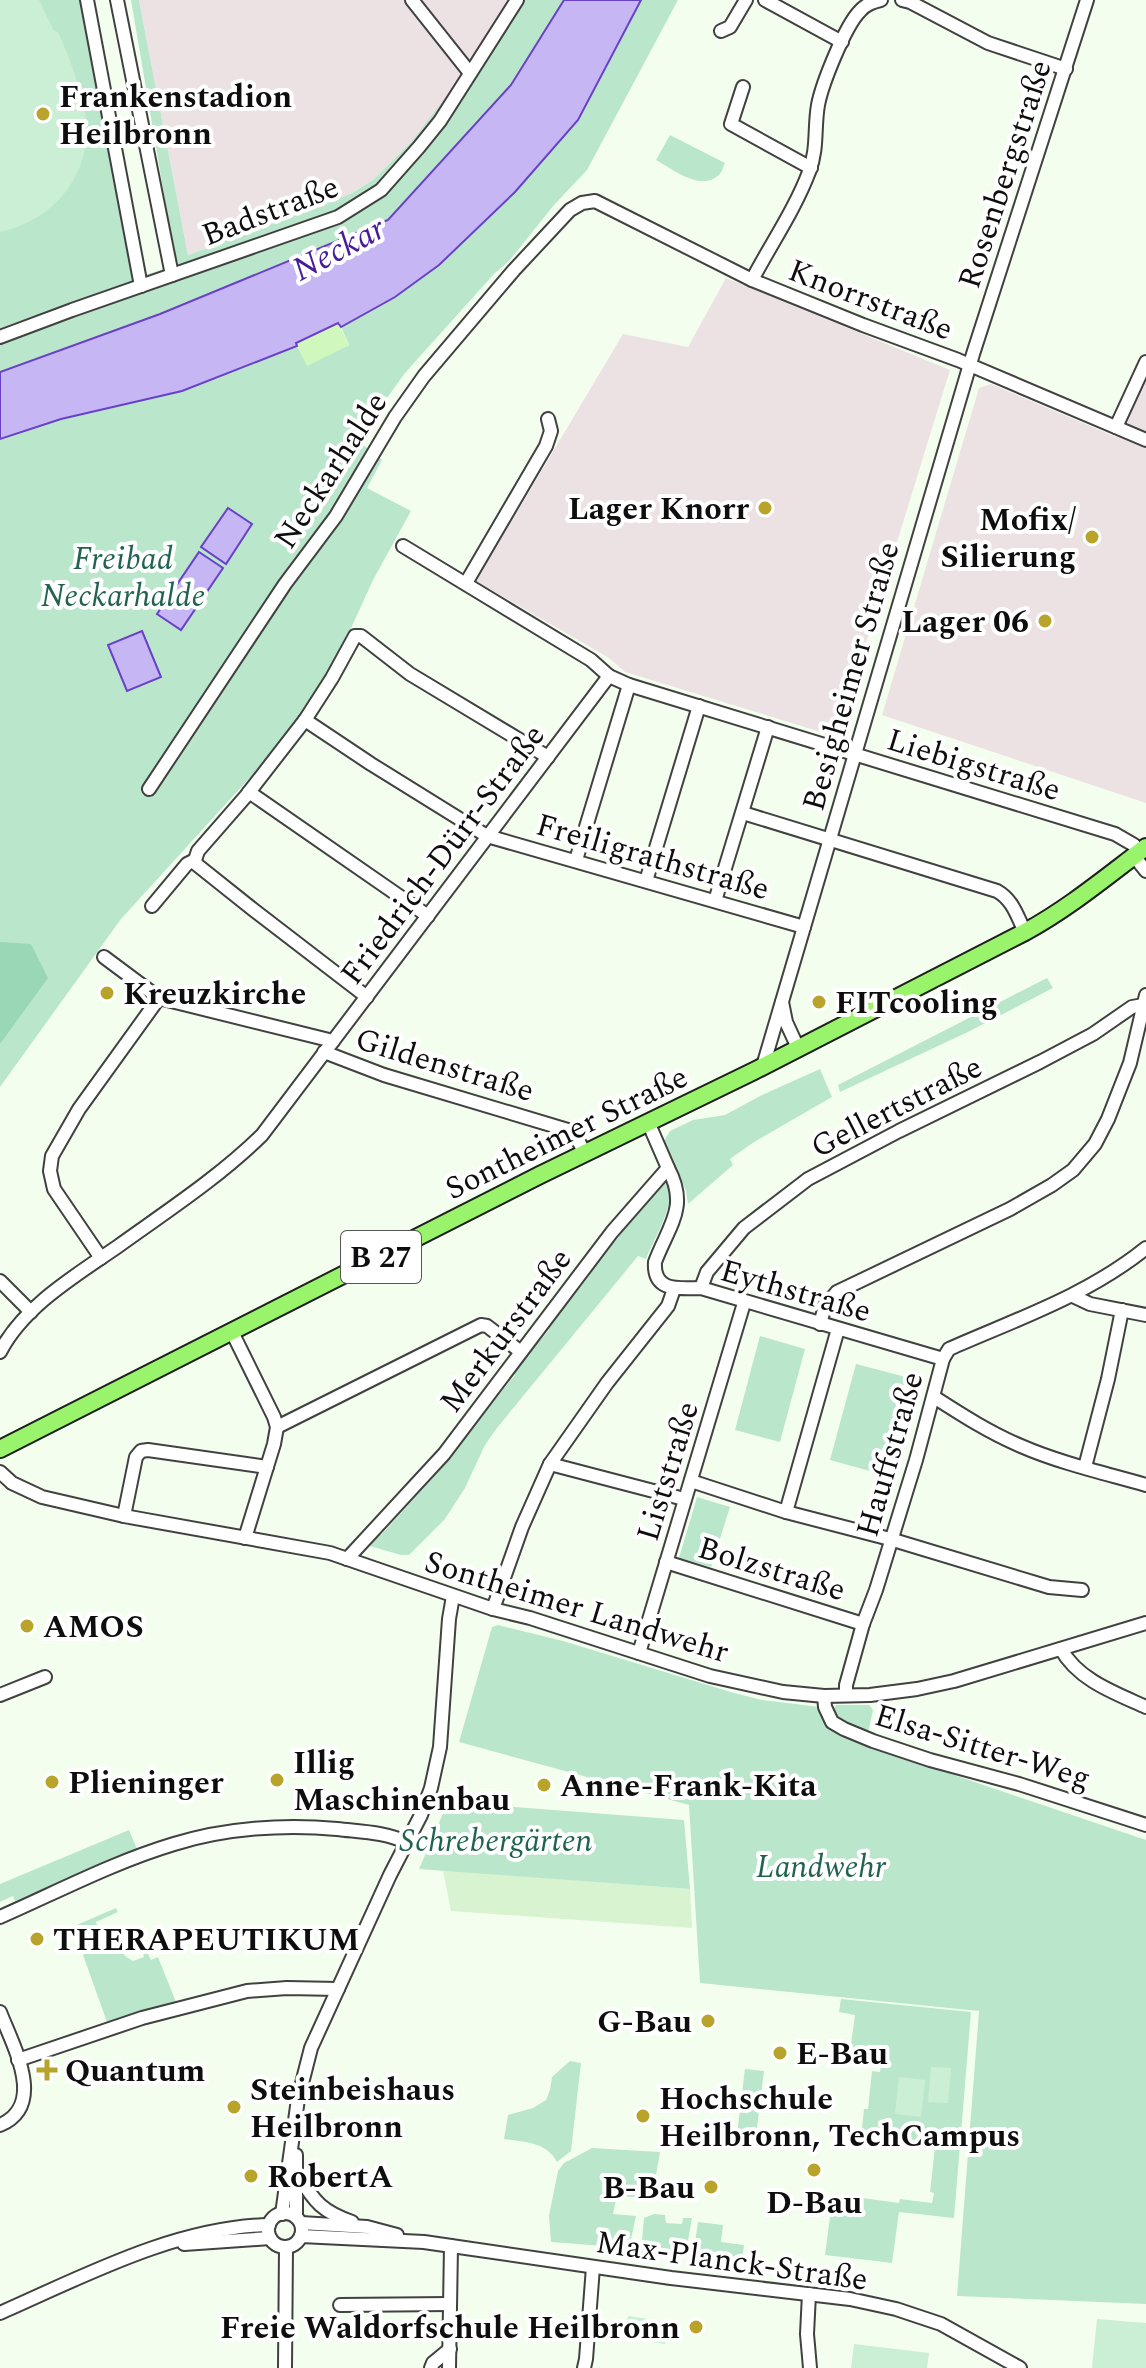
<svg xmlns="http://www.w3.org/2000/svg" width="1146" height="2368" viewBox="0 0 1146 2368" font-family="Spectral,serif">
<style>
.industrial{fill:#ece2e4}
.farmland{fill:#d7f3d0}
.green{fill:#bae7cb}
.forest{fill:#9ad7b6}
.sand{fill:#d0f8bd}
.pitch{fill:#cbefd4}
.water{fill:#c7b6f4;stroke:#6940c8;stroke-width:2}
.lines{fill:none;stroke-linecap:round;stroke-linejoin:round}
.minor-casing{stroke:#414141;stroke-width:16}
.major-casing{stroke:#1f1f1f;stroke-width:20}
.minor{stroke:#fff;stroke-width:12}
.major{stroke:#99f36b;stroke-width:16}
.poi-dot{fill:#b8a32b;stroke:#fff;stroke-width:3}
.labels{text-anchor:middle;stroke-width:8;stroke-linejoin:round;paint-order:stroke}
.shield{fill:#fff;stroke:#565656;stroke-width:2}
.shield-label{font-size:30px;font-weight:bold;fill:#0e0e0e}
.poi-label{font-size:32px;font-weight:bold;fill:#0e0e0e;stroke:#fff;text-anchor:start}
.street-label{font-size:32px;fill:#0e0e0e;stroke:#fff}
.park-label{font-size:32px;font-style:italic;fill:#21634f;stroke:#fff}
.water-label{font-size:34px;font-style:italic;fill:#471c9a;stroke:#fff}
</style>
<rect width="100%" height="100%" fill="#f4feef"/>
<!-- industrial -->
<g class="industrial">
<path d="M139 0H521L478 67 413 140 374 179 354 192 333 201 188 255Z"/>
<path d="M726 278 950 370 837 737 625 672 609 658 476 581 623 334 688 347Z"/>
<path d="M1146 364V803L882 715 979 388 991 384 1116 437Z"/>
</g>
<!-- farmland -->
<path class="farmland" d="M443 1870 690 1889 692 1928 451 1911Z"/>
<!-- green -->
<g class="green">
<path d="M0 0H81L133 279 176 265 131 0H139L188 255 333 201 354 192 374 179 413 140 445 98 478 67 521 0H564L511 85 388 220 160 314 0 372Z"/>
<path d="M641 0H678L587 170 554 205 509 261 494 274 405 373 357 440 382 460 367 488 411 511 373 580 337 659 293 727 254 773 121 919 0 1087V439L61 419 182 391 297 346 307 365 349 345 341 327 395 297 439 265 515 192 578 120Z"/>
<path d="M670 135 725 163C723 167 722 172 719 175 701 192 672 169 656 160Z"/>
<path d="M1047 978 1053 988 970 1031 840 1092 838 1085Z"/>
<path d="M820 1069 832 1097 754 1142 730 1159 733 1165 688 1204 686 1191 664 1141 670 1131 693 1120 725 1115 760 1096Z"/>
<path d="M667 1178C680 1197 654 1239 646 1259L638 1256 497 1428 485 1445 465 1488 445 1519 409 1555H401L370 1546 368 1543 377 1532 381 1535 442 1468 439 1465 489 1400 493 1402 515 1375 512 1371 534 1340 538 1343 549 1330 545 1327 575 1286 579 1289 589 1276 586 1273 617 1239 660 1180Z"/>
<path d="M760 1336 805 1349 780 1442 735 1430Z"/>
<path d="M856 1364 906 1377 877 1473 830 1460Z"/>
<path d="M697 1497 730 1507 711 1567 679 1558Z"/>
<path d="M498 1625 563 1641 734 1693 762 1700 820 1707 840 1731 839 1736 1146 1840V2304L957 2296 979 2011 700 1983 689 1805 459 1742 492 1627Z"/>
<path d="M836 1705H869L873 1710 868 1733 837 1720 832 1711Z"/>
<path d="M448 1802 684 1820 690 1889 419 1869Z"/>
<path d="M129 1830 137 1849 15 1901 13 1896 0 1902V1884Z"/>
<path d="M116 1908 118 1912 96 1922 103 1941 82 1951 72 1927Z"/>
<path d="M114 1939 116 1944 119 1943 125 1956 133 1961 144 1957 143 1953 147 1952 151 1960 158 1957 176 2002 107 2022 83 1955Z"/>
<path d="M841 1999 971 2012 954 2218 899 2212 892 2263 825 2255 833 2194 899 2203 900 2199 932 2203 934 2193 930 2192 935 2147 861 2138 864 2109H868L872 2071 880 2072 882 2056 850 2051 855 2015 839 2012Z"/>
<path d="M570 2061 581 2063 571 2151 557 2162C547 2142 524 2142 504 2139L508 2115 533 2108 546 2100 550 2090 552 2077Z"/>
<path d="M745 2069 764 2071 756 2136 737 2134Z"/>
<path d="M592 2148 660 2152 652 2198 617 2196 613 2214 636 2216 629 2248 551 2242 549 2216 558 2171 564 2163Z"/>
<path d="M654 2214 665 2215 666 2223 682 2224 683 2218H692L685 2257 641 2252 644 2218Z"/>
<path d="M698 2222 723 2225 721 2242 744 2245 742 2262 693 2256Z"/>
</g>
<!-- forest -->
<path class="forest" d="M0 942 31 944 48 978 0 1044Z"/>
<!-- sand -->
<path class="sand" d="M338 323 349 345 307 366 296 343Z"/>
<!-- pitch -->
<g class="pitch">
<path d="M0 0H39L54 31 58 32C74 68 86 103 89 142H86C80 189 45 222 0 232Z"/>
<path d="M931 2067 951 2068 948 2103 928 2102Z"/>
<path d="M899 2077 925 2080 921 2117 895 2114Z"/>
<path d="M628 2316 668 2322 665 2344 625 2338Z"/>
<path d="M1097 2319 1146 2323V2368H1092Z"/>
<path d="M854 2344 929 2353 927 2368H851Z"/>
</g>
<!-- water -->
<g class="water">
<path d="M564 0H641L578 120 515 192 439 265 395 297 341 327 338 323 296 343 297 346 182 391 61 419 0 439V372L160 314 388 220 511 85Z"/>
<path d="M228 508 252 524 226 564 201 547Z"/>
<path d="M199 552 223 568 181 630 157 614Z"/>
<path d="M142 631 161 677 127 691 108 645Z"/>
</g>
<g class="lines">
<defs>
<g id="minor">
<path d="M87 0 141 286"/>
<path d="M117 0 172 275"/>
<path d="M412 0 470 73"/>
<path d="M765 0 842 42"/>
<path d="M902 0 910 2 988 43 1066 69"/>
<path d="M721 31 730 27 746 0"/>
<path d="M743 87 731 124 811 168"/>
<path d="M752 280C771 244 795 209 809 172 818 149 814 128 818 105 822 84 845 26 860 11 866 4 873 2 881 0"/>
<path d="M0 337 72 310 338 217 381 190 419 147 440 121 517 0"/>
<path d="M1116 427 1146 362"/>
<path d="M403 546 591 660 609 676 629 685 1115 834 1134 845 1140 852"/>
<path d="M466 583 546 446 551 431 548 419"/>
<path d="M305 720 371 764 487 836 804 927"/>
<path d="M149 789 285 584 336 516 395 417 424 376 514 270 570 210 582 203 595 201 752 280 863 325 958 360 1146 440"/>
<path d="M249 792 428 916"/>
<path d="M743 813 997 891C1013 900 1017 916 1025 932"/>
<path d="M1134 856 1146 871"/>
<path d="M195 860 196 864 255 911 367 997"/>
<path d="M576 860 629 685"/>
<path d="M646 881 699 706"/>
<path d="M715 901 768 727"/>
<path d="M152 906 187 864 195 860 198 851 246 796 305 720 332 678 355 636H361L410 674 548 757"/>
<path d="M104 957 159 998 333 1041"/>
<path d="M782 1002 786 1022 798 1048"/>
<path d="M324 1052 384 1075 571 1131 575 1135 585 1153"/>
<path d="M763 1066 973 354 1087 0"/>
<path d="M668 1168C689 1207 669 1225 655 1262 653 1293 680 1288 701 1288L943 1359"/>
<path d="M101 1258 54 1189 50 1171 52 1156 79 1109 159 998"/>
<path d="M0 1281 31 1312"/>
<path d="M701 1288 707 1272 744 1228 808 1179 899 1131 1040 1062 1093 1034 1132 1007 1143 1005"/>
<path d="M1073 1296 1090 1304 1146 1315"/>
<path d="M820 1324 825 1306 837 1292 1010 1209 1052 1185 1073 1170 1095 1144 1108 1119 1130 1063 1146 995"/>
<path d="M232 1332 274 1417 277 1427 274 1444 245 1538"/>
<path d="M0 1352C24 1306 75 1276 117 1247 167 1211 218 1178 262 1135L609 676"/>
<path d="M934 1397C962 1415 990 1433 1021 1446 1060 1463 1104 1473 1146 1485"/>
<path d="M277 1427 481 1325 487 1326 521 1352"/>
<path d="M550 1464 684 1499"/>
<path d="M1085 1467 1108 1379 1122 1310"/>
<path d="M0 1472 12 1483 42 1497 124 1516 330 1553 493 1609 530 1618 710 1676 783 1692 824 1696 870 1695 917 1689 954 1681 1146 1623"/>
<path d="M691 1481 786 1512 890 1539 1049 1587 1082 1590"/>
<path d="M786 1512 838 1329"/>
<path d="M124 1516 136 1457 141 1451 148 1450 267 1467"/>
<path d="M347 1559 444 1454 612 1232 668 1168 648 1122"/>
<path d="M666 1562 863 1624"/>
<path d="M493 1609 522 1527 550 1464 607 1383 668 1306 674 1289"/>
<path d="M1061 1649C1078 1680 1115 1693 1146 1707"/>
<path d="M639 1653 744 1303"/>
<path d="M0 1695 45 1677"/>
<path d="M846 1695V1685L863 1624 876 1590 916 1460 943 1359 949 1349C1017 1319 1088 1295 1146 1248"/>
<path d="M824 1696 825 1707 832 1722 844 1729 873 1741 930 1760 1019 1784 1146 1825"/>
<path d="M0 1917C57 1892 114 1862 174 1844 225 1828 284 1824 337 1829 362 1832 385 1832 408 1843"/>
<path d="M0 2012C13 2046 47 2105 0 2125"/>
<path d="M18 2060 142 2018 247 1991 287 1988 338 1989"/>
<path d="M299 2176C314 2202 323 2212 352 2222"/>
<circle cx="285" cy="2230" r="17"/>
<path d="M282 2214 298 2099 311 2048 390 1875 421 1815 431 1788 440 1747 449 1619 453 1596"/>
<path d="M296 2217V2155"/>
<path d="M301 2223 367 2227 397 2235"/>
<path d="M301 2236 424 2242 671 2278 850 2299 896 2309 941 2324 1020 2368"/>
<path d="M184 2244 270 2238"/>
<path d="M809 2294 807 2334 810 2368"/>
<path d="M340 2305 450 2304"/>
<path d="M0 2313C84 2276 176 2227 269 2225"/>
<path d="M285 2368 286 2247"/>
<path d="M431 2368 433 2363 450 2349"/>
<path d="M449 2368 451 2246"/>
<path d="M584 2368 586 2359 593 2267"/>
</g>
<path id="major" d="M0 1449 540 1175 754 1071 1025 932C1069 908 1106 877 1146 847"/>
</defs>
<!-- minor casing -->
<use href="#minor" class="minor-casing"/>
<!-- major casing -->
<use href="#major" class="major-casing"/>
<!-- minor -->
<use href="#minor" class="minor"/>
<!-- major -->
<use href="#major" class="major"/>
</g>
<!-- markers -->
<g class="poi-dot">
<circle cx="43" cy="114" r="8"/>
<circle cx="765" cy="508" r="8"/>
<circle cx="1092" cy="537" r="8"/>
<circle cx="1045" cy="621" r="8"/>
<circle cx="107" cy="993" r="8"/>
<circle cx="819" cy="1002" r="8"/>
<circle cx="27" cy="1626" r="8"/>
<circle cx="277" cy="1780" r="8"/>
<circle cx="52" cy="1782" r="8"/>
<circle cx="544" cy="1785" r="8"/>
<circle cx="37" cy="1939" r="8"/>
<circle cx="708" cy="2021" r="8"/>
<circle cx="780" cy="2053" r="8"/>
<path d="M43 2058h8v8h8v8h-8v8h-8v-8h-8v-8h8z"/>
<circle cx="234" cy="2107" r="8"/>
<circle cx="643" cy="2116" r="8"/>
<circle cx="814" cy="2170" r="8"/>
<circle cx="251" cy="2176" r="8"/>
<circle cx="711" cy="2187" r="8"/>
<circle cx="696" cy="2327" r="8"/>
</g>
<g class="labels">
<!-- shield labels -->
<rect class="shield" x="341" y="1231" width="80" height="52" rx="6"/>
<g class="shield-label">
<text x="381" y="1267">B 27</text>
</g>
<!-- poi labels -->
<g class="poi-label">
<text x="59" y="107">Frankenstadion<tspan x="59" dy="37">Heilbronn</tspan></text>
<text x="749" y="519" text-anchor="end">Lager Knorr</text>
<text x="1076" y="530" text-anchor="end">Mofix/<tspan x="1076" dy="37">Silierung</tspan></text>
<text x="1029" y="632" text-anchor="end">Lager 06</text>
<text x="123" y="1004">Kreuzkirche</text>
<text x="835" y="1013">FITcooling</text>
<text x="43" y="1637">AMOS</text>
<text x="293" y="1773">Illig<tspan x="293" dy="37">Maschinenbau</tspan></text>
<text x="68" y="1793">Plieninger</text>
<text x="560" y="1796">Anne-Frank-Kita</text>
<text x="53" y="1950">THERAPEUTIKUM</text>
<text x="692" y="2032" text-anchor="end">G-Bau</text>
<text x="796" y="2064">E-Bau</text>
<text x="65" y="2081">Quantum</text>
<text x="250" y="2100">Steinbeishaus<tspan x="250" dy="37">Heilbronn</tspan></text>
<text x="659" y="2109">Hochschule<tspan x="659" dy="37">Heilbronn, TechCampus</tspan></text>
<text x="267" y="2187">RobertA</text>
<text x="695" y="2198" text-anchor="end">B-Bau</text>
<text x="814" y="2213" text-anchor="middle">D-Bau</text>
<text x="680" y="2338" text-anchor="end">Freie Waldorfschule Heilbronn</text>
</g>
<!-- street labels -->
<g class="street-label">
<text transform="translate(1004 174) rotate(-72)" y="11">Rosenbergstraße</text>
<text transform="translate(270 210) rotate(-21)" y="11">Badstraße</text>
<text transform="translate(871 299) rotate(21)" y="11">Knorrstraße</text>
<text transform="translate(330 470) rotate(-57)" y="11">Neckarhalde</text>
<text transform="translate(850 676) rotate(-74)" y="11">Besigheimer Straße</text>
<text transform="translate(974 764) rotate(17)" y="11">Liebigstraße</text>
<text transform="translate(442 854) rotate(-53)" y="11">Friedrich-Dürr-Straße</text>
<text transform="translate(653 856) rotate(16)" y="11">Freiligrathstraße</text>
<text transform="translate(445 1064) rotate(17)" y="11">Gildenstraße</text>
<text transform="translate(896 1106) rotate(-27)" y="11">Gellertstraße</text>
<text transform="translate(566 1132) rotate(-26)" y="11">Sontheimer Straße</text>
<text transform="translate(796 1290) rotate(16)" y="11">Eythstraße</text>
<text transform="translate(505 1330) rotate(-53)" y="11">Merkurstraße</text>
<text transform="translate(889 1454) rotate(-74)" y="11">Hauffstraße</text>
<text transform="translate(667 1471) rotate(-73)" y="11">Liststraße</text>
<text transform="translate(772 1568) rotate(17)" y="11">Bolzstraße</text>
<text transform="translate(577 1606) rotate(17)" y="11">Sontheimer Landwehr</text>
<text transform="translate(983 1746) rotate(17)" y="11">Elsa-Sitter-Weg</text>
<text transform="translate(732 2260) rotate(8)" y="11">Max-Planck-Straße</text>
</g>
<!-- park labels -->
<g class="park-label">
<text x="123" y="569">Freibad<tspan x="123" dy="37">Neckarhalde</tspan></text>
<text x="496" y="1851">Schrebergärten</text>
<text x="821" y="1877">Landwehr</text>
</g>
<!-- water labels -->
<g class="water-label">
<text transform="translate(338 248) rotate(-28)" y="12">Neckar</text>
</g>
</g>
</svg>
